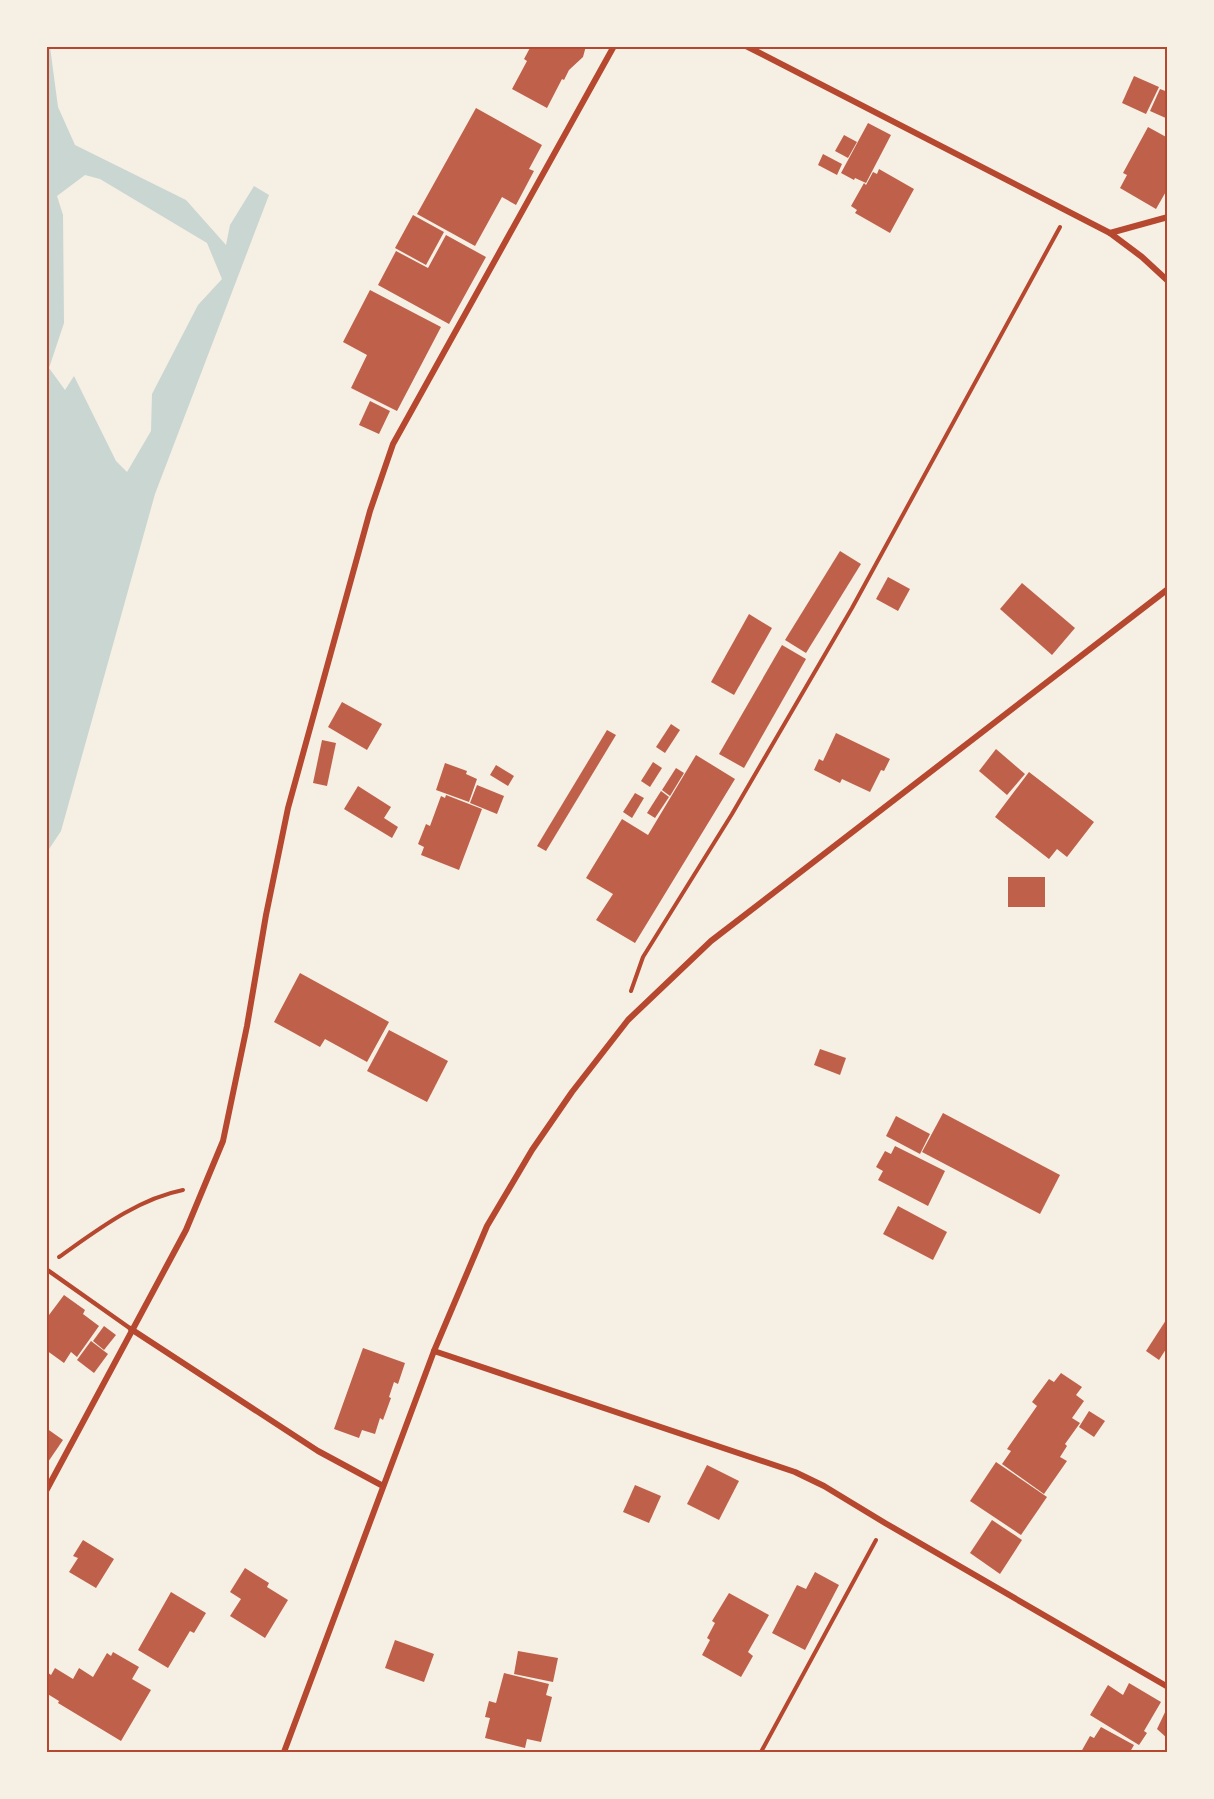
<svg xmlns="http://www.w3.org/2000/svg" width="1214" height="1799" viewBox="0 0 1214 1799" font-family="'Space Grotesk',sans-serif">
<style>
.water{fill:#c9d6d2;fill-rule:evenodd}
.building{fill:#bf614a}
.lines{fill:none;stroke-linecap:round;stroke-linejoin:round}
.path{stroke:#b5482f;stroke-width:4}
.service{stroke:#b5482f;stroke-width:4.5}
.minor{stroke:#b5482f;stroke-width:6}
.neatline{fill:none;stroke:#b5482f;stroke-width:2}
</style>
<rect width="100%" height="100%" fill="#f6efe4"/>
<!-- water -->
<path class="water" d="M50 47 58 107 75 145 186 200 226 245 230 225 254 186 269 195 155 494 61 831 47 852 46 47ZM85 175 100 179 207 243 222 279 198 305 152 394 151 431 127 472 116 461 74 376 65 390 49 368 64 323 63 215 57 196Z"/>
<!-- building -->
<g class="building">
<path d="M531 46H586L583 57 569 70 564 80 562 79 547 108 512 89 527 61 524 59Z"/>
<path d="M1134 76 1159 87 1146 114 1122 103Z"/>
<path d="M1160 89 1168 92V119L1150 111Z"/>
<path d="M476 108 542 145 529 169 534 171 516 205 502 197 475 246 417 214Z"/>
<path d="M868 123 891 135 866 183 855 178 854 180 841 173Z"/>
<path d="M1148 127 1168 138V188L1156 209 1120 188 1127 175 1123 173Z"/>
<path d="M844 135 857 142 848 158 835 151Z"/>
<path d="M823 154 842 164 837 175 818 165Z"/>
<path d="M879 169 914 189 890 233 855 213 857 210 851 206 864 183 866 185 873 172 877 174Z"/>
<path d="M413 215 444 232 426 265 395 248Z"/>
<path d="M446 235 486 257 449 324 378 285 396 251 428 268Z"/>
<path d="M370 290 441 327 397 411 351 388 367 355 343 342Z"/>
<path d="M370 401 390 411 379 434 359 425Z"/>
<path d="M840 551 861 564 806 653 785 640Z"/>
<path d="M888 577 910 589 898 611 876 599Z"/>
<path d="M1022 583 1075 628 1052 655 1000 609Z"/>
<path d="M749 614 772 628 734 695 711 682Z"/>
<path d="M782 645 806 659 744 768 719 754Z"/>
<path d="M342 702 382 724 367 750 328 727Z"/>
<path d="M671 724 680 730 665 753 656 747Z"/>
<path d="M607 730 616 735 546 851 537 846Z"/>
<path d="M836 733 890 759 884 771 881 770 870 792 842 779 840 783 814 770 819 759 823 761Z"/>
<path d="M322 740 336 743 327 786 313 783Z"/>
<path d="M996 749 1025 774 1007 795 979 771Z"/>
<path d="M696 755 735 779 635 943 596 920 613 894 586 878 622 819 648 835Z"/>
<path d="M653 762 662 768 650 787 641 781Z"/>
<path d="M445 763 467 771 466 774 477 779 469 802 436 790Z"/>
<path d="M496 765 514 776 508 786 490 775Z"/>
<path d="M676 768 684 773 670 796 662 790Z"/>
<path d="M1029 772 1094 822 1067 857 1057 849 1049 859 995 817Z"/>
<path d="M477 785 504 796 497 814 470 803Z"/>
<path d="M358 786 391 807 384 818 398 827 392 838 344 809Z"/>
<path d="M661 791 669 797 655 818 647 813Z"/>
<path d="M635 793 644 798 632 818 623 812Z"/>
<path d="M446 795 482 809 459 870 421 855 424 847 418 844 426 824 430 826 441 796 445 798Z"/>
<rect x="1008" y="877" width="37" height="30"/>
<path d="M300 973 389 1022 367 1062 325 1039 320 1047 274 1022Z"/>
<path d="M389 1030 448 1061 427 1102 367 1071Z"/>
<path d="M820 1049 846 1058 840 1075 814 1065Z"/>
<path d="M943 1113 1060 1175 1040 1214 922 1152Z"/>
<path d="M896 1116 930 1134 920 1154 886 1136Z"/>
<path d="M895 1146 945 1171 928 1206 878 1180 883 1171 876 1167 885 1151 891 1154Z"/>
<path d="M898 1206 947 1232 933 1260 883 1234Z"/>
<path d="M64 1295 85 1310 83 1314 99 1326 77 1357 71 1352 64 1363 46 1350V1319Z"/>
<path d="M1168 1317V1346L1159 1360 1146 1351Z"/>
<path d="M104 1326 116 1335 104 1350 93 1341Z"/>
<path d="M91 1341 108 1354 94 1373 77 1360Z"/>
<path d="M363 1348 405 1363 398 1384 394 1382 389 1397 391 1398 383 1420 380 1418 375 1434 362 1430 359 1438 334 1429Z"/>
<path d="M1061 1373 1082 1387 1076 1395 1084 1401 1072 1418 1080 1423 1065 1444 1067 1446 1060 1457 1067 1461 1044 1494 1002 1464 1011 1451 1007 1449 1037 1406 1032 1402 1049 1379 1054 1382Z"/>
<path d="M1089 1411 1105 1421 1094 1437 1079 1427Z"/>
<path d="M46 1428 63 1440 48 1462 46 1461Z"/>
<path d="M996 1462 1047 1497 1021 1535 970 1501Z"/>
<path d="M707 1465 739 1481 719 1520 687 1504Z"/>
<path d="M635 1485 661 1496 649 1523 623 1512Z"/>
<path d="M992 1520 1022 1540 1000 1574 970 1553Z"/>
<path d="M83 1540 114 1559 96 1588 69 1572 78 1558 73 1556Z"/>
<path d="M245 1568 269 1583 267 1587 288 1600 265 1638 230 1616 241 1599 230 1592Z"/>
<path d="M815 1572 839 1585 805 1650 772 1633 797 1585 806 1589Z"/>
<path d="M171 1592 206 1613 194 1633 190 1631 168 1668 138 1650Z"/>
<path d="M729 1593 769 1615 748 1652 753 1656 741 1677 702 1655 710 1640 707 1638 715 1623 712 1621Z"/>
<path d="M395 1640 434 1654 424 1682 385 1668Z"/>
<path d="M518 1651 558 1658 553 1682 514 1674Z"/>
<path d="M113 1652 139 1667 132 1679 151 1690 121 1741 58 1703 59 1701 46 1693 47 1672 51 1675 55 1668 73 1679 79 1668 93 1677 107 1653 111 1656Z"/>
<path d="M504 1673 549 1684 546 1695 552 1697 541 1742 527 1739 525 1748 485 1738 490 1718 485 1717 489 1701 496 1703Z"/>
<path d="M1129 1683 1161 1702 1144 1731 1147 1733 1139 1745 1090 1715 1108 1685 1123 1695Z"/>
<path d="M1168 1706V1739L1157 1729Z"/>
<path d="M1101 1727 1134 1745 1130 1752H1081L1090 1736 1094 1738Z"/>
</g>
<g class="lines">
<!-- path -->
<g class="path">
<path d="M631 991 643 957 732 814 852 608 1060 227"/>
<path d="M59 1257C96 1231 137 1199 183 1190"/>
<path d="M761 1752 876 1540"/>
</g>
<!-- service -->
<path class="service" d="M46 1269 131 1329"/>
<!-- minor -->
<g class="minor">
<path d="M746 46 1110 233 1142 257 1168 281"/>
<path d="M1110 233 1168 217"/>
<path d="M131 1329 318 1451 383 1486"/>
<path d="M434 1351 795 1472 824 1486 885 1523 1168 1687"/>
<path d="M46 1491 186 1230 223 1141 247 1026 266 915 288 808 370 511 393 444 614 46"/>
<path d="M284 1752 434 1351 487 1226 532 1150 572 1092 628 1020 711 941 1168 589"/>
</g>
</g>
<!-- border -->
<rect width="1214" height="1799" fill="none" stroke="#f6efe4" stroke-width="96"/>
<rect x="48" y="48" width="1118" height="1703" class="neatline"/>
</svg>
